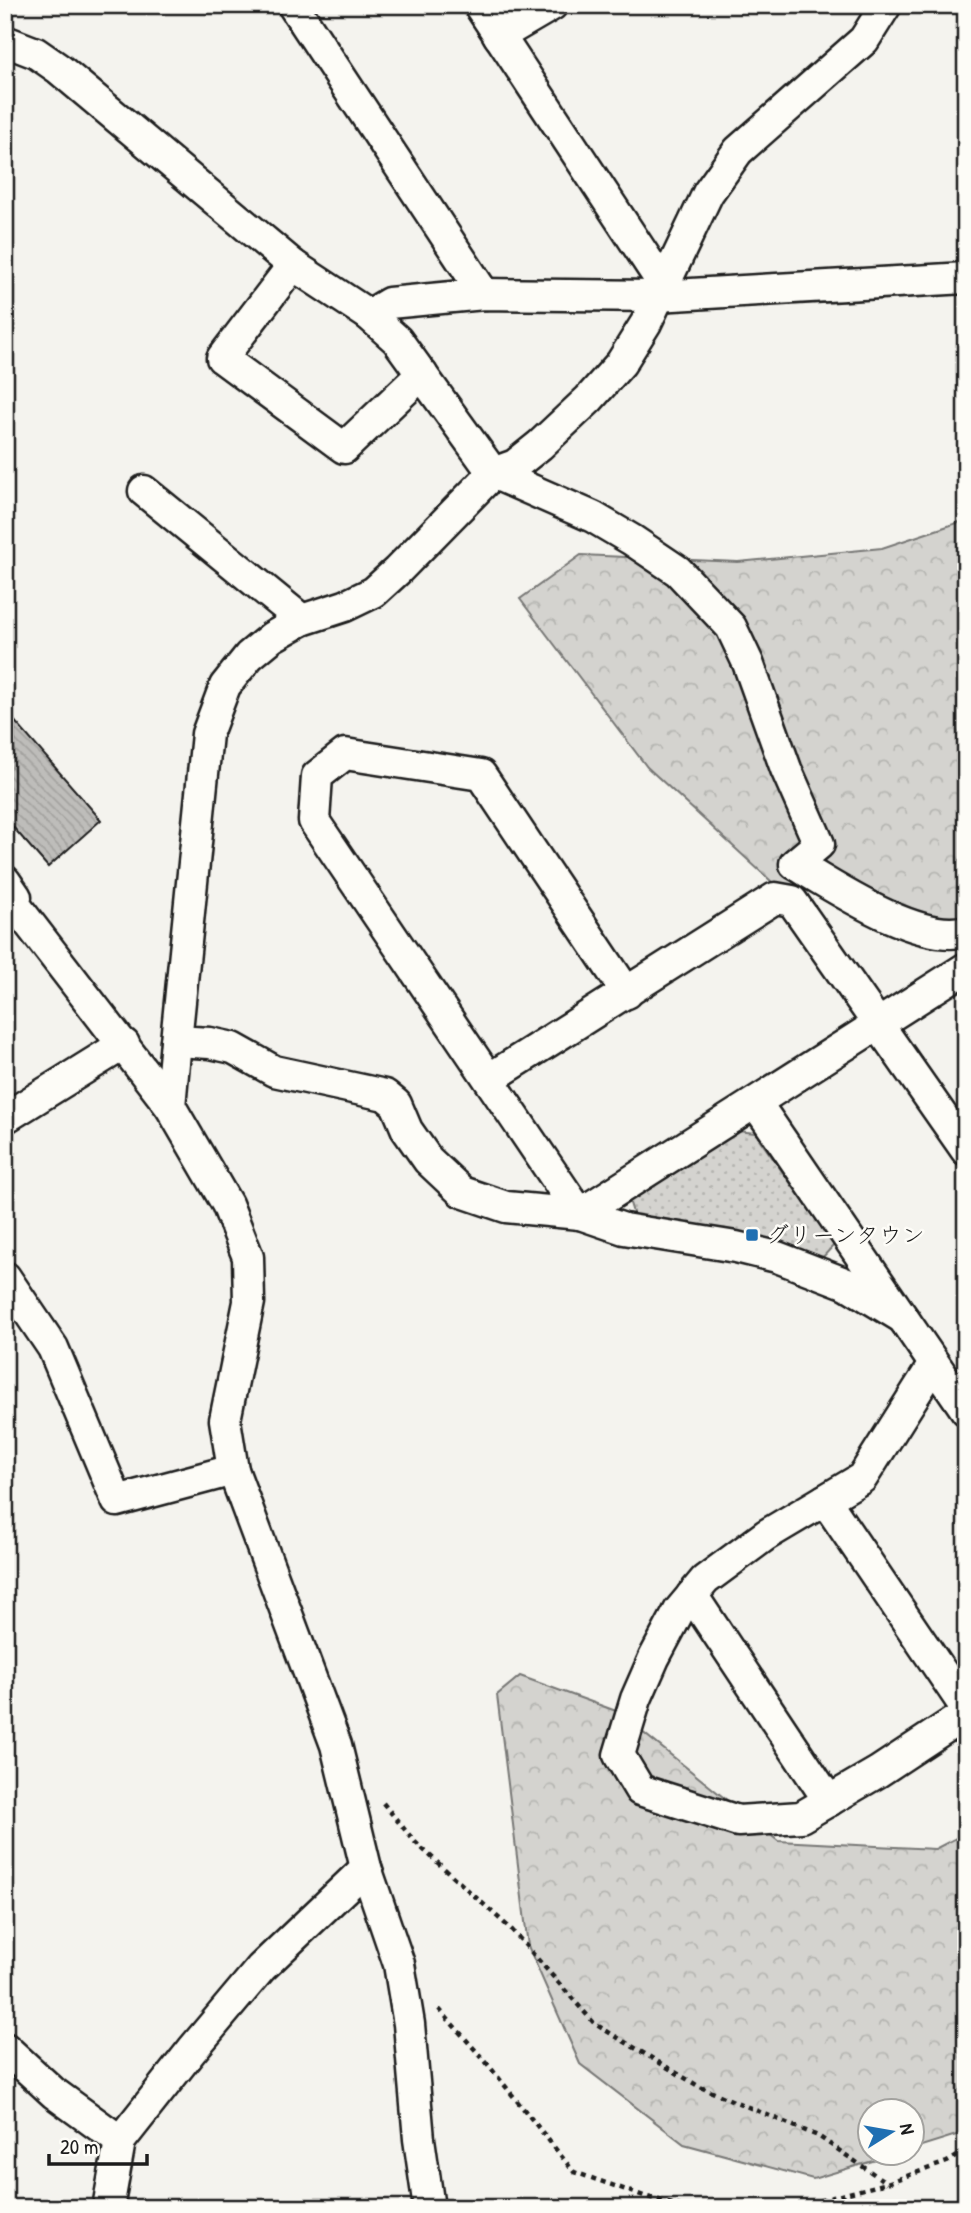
<svg xmlns="http://www.w3.org/2000/svg" width="971" height="2213" viewBox="0 0 971 2213" font-family="'Patrick Hand','Klee One',sans-serif">
<style>
.forest{fill:url(#forest-crowns);stroke:#787876;stroke-width:2}
.park{fill:url(#park-dots);stroke:#787876;stroke-width:2}
.building{fill:url(#building-back-hatch);stroke:#1c1c1c;stroke-width:2}
.lines{fill:none;stroke-linecap:round;stroke-linejoin:round}
.minor-casing{stroke:#1c1c1c;stroke-width:35}
.path{stroke:#1c1c1c;stroke-width:4.5;stroke-dasharray:5 5;stroke-linecap:butt}
.minor{stroke:#fdfcf7;stroke-width:30}
.poi-dot{fill:#1f6fb2;stroke:#fdfcf7;stroke-width:2.5}
.labels{text-anchor:middle;stroke-width:5;stroke-linejoin:round;paint-order:stroke}
.poi-label{font-size:23px;fill:#1c1c1c;stroke:#fdfcf7;text-anchor:start}
</style>
<defs>
<pattern id="forest-crowns" width="20" height="18" patternUnits="userSpaceOnUse" patternTransform="scale(1.75)"><rect width="20" height="18" fill="#d4d3cf"/><path d="M2 6a3 3 0 1 1 6 0M12 15a3 3 0 1 1 6 0" fill="none" stroke="#b5b5b1"/></pattern>
<pattern id="park-dots" width="8" height="8" patternUnits="userSpaceOnUse" patternTransform="scale(1.75)"><rect width="8" height="8" fill="#d4d3cf"/><path d="M2 2h.1M6 6h.1" fill="none" stroke="#b5b5b1" stroke-width="1.8" stroke-linecap="round"/></pattern>
<pattern id="building-back-hatch" width="6" height="6" patternUnits="userSpaceOnUse" patternTransform="scale(1.75)"><rect width="6" height="6" fill="#bebdba"/><path d="M-1 5l2 2M0 0l6 6M5-1l2 2" fill="none" stroke="#a3a29f"/></pattern>
</defs>
<rect width="100%" height="100%" fill="#f4f3ee"/>
<filter id="ink" filterUnits="userSpaceOnUse"><feTurbulence type="fractalNoise" baseFrequency=".0143" numOctaves="2"/><feDisplacementMap in="SourceGraphic" scale="14" xChannelSelector="R" yChannelSelector="G"/><feConvolveMatrix kernelMatrix="1 2 1 2 8 2 1 2 1" color-interpolation-filters="sRGB"/></filter>
<g filter="url(#ink)">
<!-- forest -->
<g class="forest">
<path d="M966 520V926L772 882 647 767 520 599 581 555 738 562 882 548Z"/>
<path d="M520 1676 616 1711 778 1841 935 1849 966 1833V2132L912 2149V2112H870V2154H896L813 2179 684 2144 580 2064 528 1946 497 1695Z"/>
</g>
<!-- park -->
<path class="park" d="M738 1131 755 1133 834 1245 822 1258 785 1244 634 1216 629 1200Z"/>
<!-- building -->
<path class="building" d="M5 710 101 820 48 867 5 818Z"/>
<g class="lines">
<defs>
<g id="minor">
<path d="M293 5 484 294"/>
<path d="M479 5 663 284"/>
<path d="M886 5 864 40 738 151 708 193 646 323 621 363 589 399 540 445 515 465 493 473 397 571 374 592 345 606 302 620 272 637 249 656 225 686 207 734 176 1041 210 1043 233 1048 274 1071 385 1095 396 1104 407 1130 428 1160 462 1192 506 1207 580 1214 624 1229 736 1247 777 1257 847 1284 903 1318"/>
<path d="M499 36 552 5"/>
<path d="M5 41 36 53 59 69 293 265 369 315 397 340 493 473 593 517 632 540 678 571 731 627 748 663 786 769 819 844 795 864C835 888 919 944 966 931"/>
<path d="M293 265 222 358 344 448 422 374"/>
<path d="M369 315 389 303 484 294 657 296 966 278"/>
<path d="M144 491 302 620"/>
<path d="M5 881 16 897 12 901 170 1106 227 1204 248 1257 249 1302 225 1420 233 1470 336 1745 366 1868 399 1964 409 2024 419 2139 429 2208"/>
<path d="M489 1079 775 898 792 901 966 1150"/>
<path d="M756 1103 966 1410"/>
<path d="M170 1106 176 1041"/>
<path d="M5 1118 124 1044"/>
<path d="M580 1214 314 821 317 776 345 754 481 775 627 993"/>
<path d="M580 1214 966 968"/>
<path d="M5 1277 53 1348 117 1501 233 1470"/>
<path d="M934 1364 862 1478 766 1535 705 1580 679 1611 654 1658 636 1699 619 1755 640 1790 738 1821 801 1817 878 1772 966 1714"/>
<path d="M825 1500 966 1708"/>
<path d="M692 1595 829 1801"/>
<path d="M5 2048 54 2093 120 2141"/>
<path d="M108 2208 120 2141 192 2050 261 1968 366 1868"/>
</g>
</defs>
<!-- minor casing -->
<use href="#minor" class="minor-casing"/>
<!-- path -->
<g class="path">
<path d="M383 1803 415 1842 512 1930 595 2024 700 2087 818 2136 887 2183"/>
<path d="M439 2009 486 2062 574 2172 644 2196 687 2208"/>
<path d="M791 2208 887 2183 947 2162 966 2151"/>
</g>
<!-- minor -->
<use href="#minor" class="minor"/>
</g>
</g>
<!-- markers -->
<rect class="poi-dot" x="745" y="1228" width="14" height="14" rx="3.5"/>
<g class="labels">
<!-- poi labels -->
<g class="poi-label">
<text x="766" y="1243">グリーンタウン</text>
</g>
</g>
<!-- margin -->
<rect width="971" height="2213" fill="none" stroke="#fdfcf7" stroke-width="28"/>
<rect x="14" y="14" width="943" height="2185" fill="none" stroke="#1c1c1c" stroke-width="2.5" filter="url(#ink)"/>
<!-- north arrow -->
<g transform="translate(891 2132) rotate(79)"><circle r="33" fill="#fdfcf7" stroke="#a3a29f" stroke-width="2"/>
<path d="M0-5L12 26L0 18L-12 26Z" fill="#1f6fb2"/>
<text y="-10" font-size="19" font-weight="bold" text-anchor="middle" fill="#1c1c1c">N</text>
</g>
<!-- scale -->
<path d="M49 2154v10h98v-10" fill="none" stroke="#1c1c1c" stroke-width="3.5"/>
<text x="60" y="2154" font-size="21" fill="#1c1c1c" stroke="#fdfcf7" stroke-width="5" paint-order="stroke">20 m</text>
</svg>
